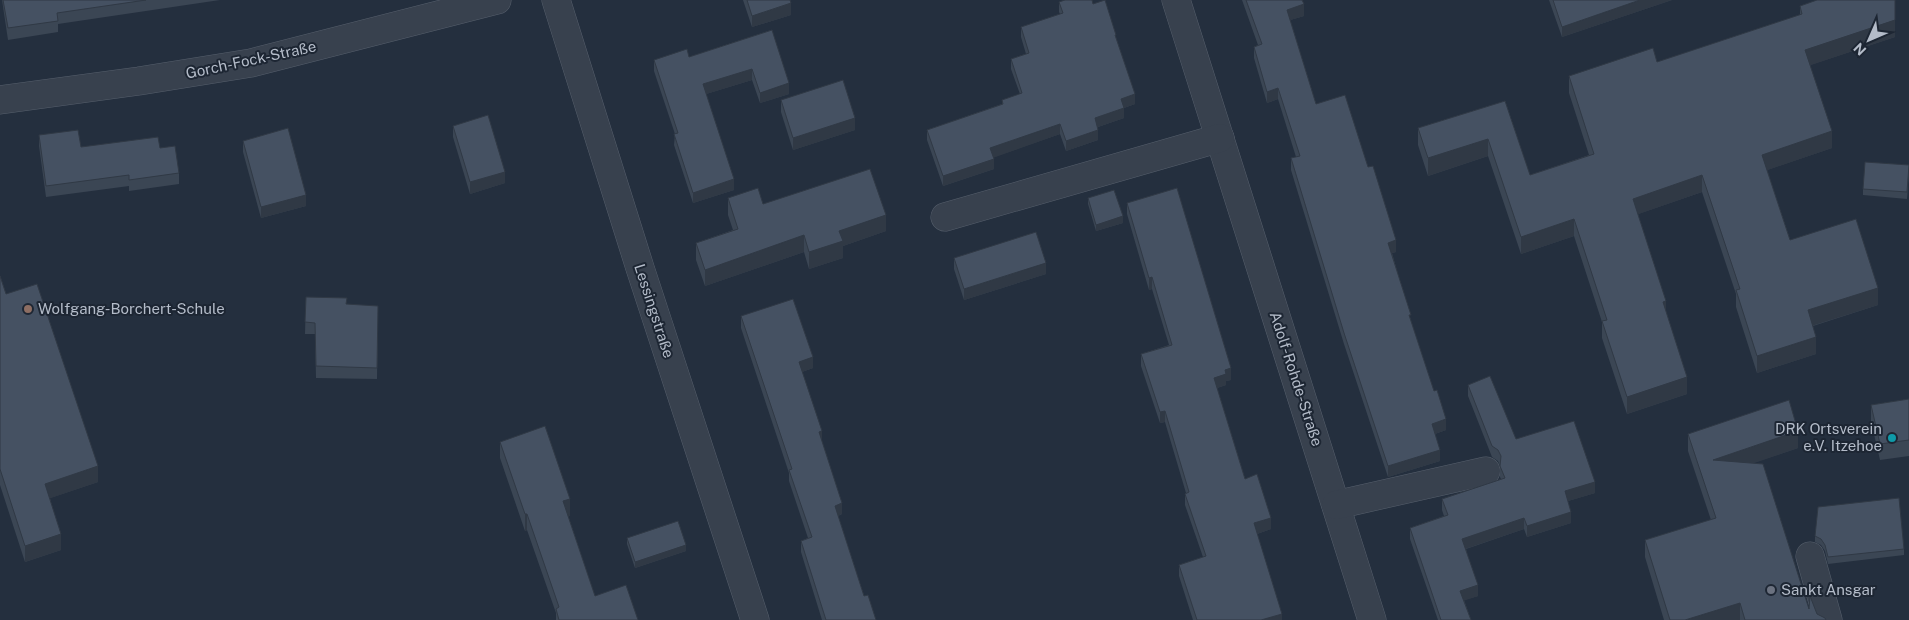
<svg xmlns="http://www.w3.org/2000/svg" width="1909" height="620" viewBox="0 0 1909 620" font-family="'Public Sans',sans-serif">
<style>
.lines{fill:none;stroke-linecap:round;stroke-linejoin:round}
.minor-casing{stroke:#565f6c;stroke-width:29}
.minor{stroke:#38414e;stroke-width:28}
.wall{fill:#3b4654}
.shaded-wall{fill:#303945}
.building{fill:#455162;stroke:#303945}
.education-dot{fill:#8d6e63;stroke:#1d2633;stroke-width:2}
.culture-dot{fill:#0f9aa8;stroke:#1d2633;stroke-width:2}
.worship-dot{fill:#6b7280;stroke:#1d2633;stroke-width:2}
.labels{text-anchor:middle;stroke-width:4;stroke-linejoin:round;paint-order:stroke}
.street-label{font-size:15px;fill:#b4bcc9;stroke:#1d2633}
.poi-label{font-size:15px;fill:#b4bcc9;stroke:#1d2633;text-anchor:start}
</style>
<rect width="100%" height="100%" fill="#242f3e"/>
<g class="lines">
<defs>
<g id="minor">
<path d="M556 0 640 268 755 620"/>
<path d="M1176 0 1372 620"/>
<path d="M0 100 139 81 251 63 497 0"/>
<path d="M945 217 1220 138"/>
<path d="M1336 505 1486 471"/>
<path d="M1810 556 1828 620"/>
</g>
</defs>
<!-- minor casing -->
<use href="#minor" class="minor-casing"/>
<!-- minor -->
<use href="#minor" class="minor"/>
</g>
<!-- wall -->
<g class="wall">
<path d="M2 0H220L58 24V32L8 40Z"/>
<path d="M743 0H790L791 15 752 27Z"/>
<path d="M1242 0H1302L1304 16 1290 20 1316 104 1368 167 1396 252 1392 253 1411 321 1446 430 1435 434 1440 461 1388 477 1344 344 1291 170V158L1296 157 1278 99 1267 103 1254 58V47L1258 45Z"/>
<path d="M1549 0H1672L1562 37Z"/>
<path d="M1059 2 1093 4 1116 40 1135 104 1124 108V118L1098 127V140L1066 151 1060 134 994 157V169L943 186 927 140V130L1002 104V100L1020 94 1011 69V59L1026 54 1021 37V27L1060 14 1059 12Z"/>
<path d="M1800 6 1895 37 1810 65 1832 148 1767 170 1790 240 1878 305 1813 326 1816 354 1757 373 1736 307V294L1702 192 1638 214 1666 312 1687 394 1627 414 1602 338V322L1574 236 1521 254 1488 156 1428 176 1418 145V128L1505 101 1530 175 1589 155 1569 93V76L1657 62 1800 15Z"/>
<path d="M772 30 789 94 760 103 752 80 706 94 734 190 693 203 674 145 675 134 654 71V60L689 57Z"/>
<path d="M781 100 855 130 793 150 781 112Z"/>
<path d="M453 126 505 183 470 194 453 137Z"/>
<path d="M39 135 81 147 160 148 179 173V184L129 191V186L46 197 39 146Z"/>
<path d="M243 141 306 206 261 218 243 152Z"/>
<path d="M1909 171 1907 199 1863 195V189Z"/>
<path d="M728 198 763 204 886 231 843 246V258L809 269 804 252 705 286 696 260V243L733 230 728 215Z"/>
<path d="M1088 198 1123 223 1096 231 1088 204Z"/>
<path d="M1127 203 1231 380 1226 381V385L1217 388 1245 479 1271 529 1257 534 1282 620H1193L1179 576V565L1203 557 1185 505V494L1186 493 1165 422 1160 423 1141 366V354L1169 345 1152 289 1149 290 1127 214Z"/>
<path d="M954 258 1046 274 964 300 954 269Z"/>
<path d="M0 276 6 294 98 482 50 498 61 550 25 562 0 485Z"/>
<path d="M306 297 347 305 378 306 377 379 316 378 315 334H305Z"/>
<path d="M741 316 813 368 802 372 842 514 838 516 864 596 876 620H822L801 552V541L808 538 789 481V473L741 328Z"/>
<path d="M1468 385 1516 439 1595 493 1568 501 1571 523 1527 537 1524 529 1466 549 1478 596 1464 600 1471 620H1438L1410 539V528L1444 516 1442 510V499L1501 479 1500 477V466L1498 461 1492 457 1468 396Z"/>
<path d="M1909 399V456L1880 460 1871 421V405Z"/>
<path d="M1688 434 1798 448 1753 463 1809 609 1826 620H1664L1645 557V540L1711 520 1688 451Z"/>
<path d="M500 442 570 516H568L595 596 638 620H556V613L527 530 525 531 500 458Z"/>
<path d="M1815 536 1904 549V555L1828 564 1825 551 1821 545 1815 542Z"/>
<path d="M627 538 686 551 635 568 627 544Z"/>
</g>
<!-- shaded-wall -->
<g class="shaded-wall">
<path d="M1640 0H1672L1562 37V27Z"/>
<path d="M791 3V15L752 27V16Z"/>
<path d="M1304 4V16L1287 21V10Z"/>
<path d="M1895 20V37L1805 67V50Z"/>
<path d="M752 69V80L703 95V84Z"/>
<path d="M789 83V94L760 103V93Z"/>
<path d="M1278 88V99L1267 103V92Z"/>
<path d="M1135 94V104L1121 109V99Z"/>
<path d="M1124 108V118L1095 128V118Z"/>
<path d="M855 118V130L793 150V138Z"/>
<path d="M1060 124V134L990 159V148Z"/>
<path d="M1098 130V140L1066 151V141Z"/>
<path d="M1832 131V148L1762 172V155Z"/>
<path d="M1488 139V156L1428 176V158Z"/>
<path d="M994 159V169L943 186V176Z"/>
<path d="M505 172V183L470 194V182Z"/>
<path d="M1702 175V192L1633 216V199Z"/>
<path d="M734 179V190L693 203V193Z"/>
<path d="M306 195V206L261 218V207Z"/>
<path d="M886 215V231L843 246V258L809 269V252L839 231Z"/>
<path d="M1123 216V223L1096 231V225Z"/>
<path d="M1574 219V236L1521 254V237Z"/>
<path d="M804 235V252L705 286V270Z"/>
<path d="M1396 240V252L1388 254V243Z"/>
<path d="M1046 263V274L964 300V289Z"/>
<path d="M1152 277V289L1149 290V278Z"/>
<path d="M1878 288V305L1808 327V310Z"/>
<path d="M1666 301V318L1663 302Z"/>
<path d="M1816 337V354L1757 373V356Z"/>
<path d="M813 357V368L799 373V362Z"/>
<path d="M1231 368V380L1226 381V385L1214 389V378L1225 370Z"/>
<path d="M1687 377V394L1627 414V397Z"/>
<path d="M1165 411V422L1160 423V412Z"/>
<path d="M1446 419V430L1432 435V424Z"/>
<path d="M822 431V442L819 432Z"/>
<path d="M1798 431V448L1713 477V460Z"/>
<path d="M1440 450V461L1388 477V466Z"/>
<path d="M98 466V482L45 500V484Z"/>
<path d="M1595 482V493L1565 502V491Z"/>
<path d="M570 499V516L563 518V501Z"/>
<path d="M842 503V514L835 517V506Z"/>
<path d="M1571 512V523L1527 537V526Z"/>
<path d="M525 514H527V530L525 531Z"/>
<path d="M1271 518V529L1254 535V523Z"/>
<path d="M1524 518V529L1462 550V539Z"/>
<path d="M61 534V550L25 562V546Z"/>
<path d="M686 545V551L635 568V562Z"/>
<path d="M1478 585V596L1460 602V591Z"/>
<path d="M1740 603V620H1685Z"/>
<path d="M1282 614V620H1261Z"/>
</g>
<!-- building -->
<g class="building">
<path d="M3 0H146L57 13 58 21 8 28Z"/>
<path d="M747 0H790L791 3 752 16Z"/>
<path d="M1065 0H1092L1093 4 1105 0 1116 35H1115L1135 94 1121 99 1124 108 1095 118 1098 130 1066 141 1060 124 990 148 994 159 943 176 927 130 1003 104 1002 100 1022 93 1011 59 1029 53 1021 27 1063 13 1059 2Z"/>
<path d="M1246 0H1302L1304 4 1287 10 1316 104 1345 95 1368 167 1373 166 1396 240 1388 243 1411 315H1409L1434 391 1437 390 1446 419 1432 424 1440 450 1388 466 1344 333 1291 158 1300 156 1278 88 1267 92 1254 47 1262 44Z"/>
<path d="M1553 0H1640L1562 27Z"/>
<path d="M1817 0H1895V20L1805 50 1832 131 1762 155 1790 240 1856 219 1878 288 1808 310 1816 337 1757 356 1736 290 1740 289 1702 175 1633 199 1666 301 1663 302 1687 377 1627 397 1602 321 1607 320 1574 219 1521 237 1488 139 1428 158 1418 128 1505 101 1530 175 1594 154 1569 76 1653 48 1657 62 1802 14 1800 6Z"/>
<path d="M772 30 789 83 760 93 752 69 703 84 734 179 693 193 674 134 678 133 654 60 687 49 689 57Z"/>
<path d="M843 80 855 118 793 138 781 100Z"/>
<path d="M488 115 505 172 470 182 453 126Z"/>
<path d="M288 128 306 195 261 207 243 141Z"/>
<path d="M78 130 81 147 158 137 160 148 175 146 179 173 129 180V175L46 186 39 135Z"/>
<path d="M1865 162 1909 165 1907 192 1863 189Z"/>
<path d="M870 169 886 215 839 231 843 241 809 252 804 235 705 270 696 243 738 229 728 198 758 188 763 204Z"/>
<path d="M1177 188 1231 368 1225 370 1226 374 1214 378 1245 479 1257 474 1271 518 1254 523 1282 614 1261 620H1197L1179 565 1206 556 1185 494 1189 492 1165 411 1160 412 1141 354 1172 345 1152 277 1149 278 1127 203Z"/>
<path d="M1114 190 1123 216 1096 225 1088 198Z"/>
<path d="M1036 232 1046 263 964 289 954 258Z"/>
<path d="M0 276 6 294 37 284 98 466 45 484 61 534 25 546 0 469Z"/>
<path d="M306 297 347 298 346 304 378 306 377 368 316 366 315 323 305 322Z"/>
<path d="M793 299 813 357 799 362 822 431 819 432 842 503 835 506 864 596 868 595 876 620H826L801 541 812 537 789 470 792 469 741 316Z"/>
<path d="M1490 376 1516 439 1574 421 1595 482 1565 491 1571 512 1527 526 1524 518 1462 539 1478 585 1460 591 1471 620H1441L1410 528 1448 515 1442 499 1505 478 1500 466 1501 456 1498 450 1492 446 1468 385Z"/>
<path d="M1909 399V440L1880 444 1871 405Z"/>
<path d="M1789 400 1798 431 1713 460 1763 464 1809 609 1810 596 1817 614 1825 618 1826 620H1745L1740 603 1685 620H1670L1645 540 1716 518 1688 434Z"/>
<path d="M545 426 570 499 563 501 595 596 626 585 638 620H559L556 609 559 607 527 514H525L500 442Z"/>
<path d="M1899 498 1904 549 1828 557 1825 545 1821 539 1815 536 1818 507Z"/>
<path d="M678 521 686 545 635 562 627 538Z"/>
</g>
<!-- markers -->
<circle class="education-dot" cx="28" cy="309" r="5"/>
<circle class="culture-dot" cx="1892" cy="438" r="5"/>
<circle class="worship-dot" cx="1771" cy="590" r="5"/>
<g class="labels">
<!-- street labels -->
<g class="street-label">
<text transform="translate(251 60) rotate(-12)" y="5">Gorch-Fock-Straße</text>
<text transform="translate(654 311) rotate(72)" y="5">Lessingstraße</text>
<text transform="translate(1296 379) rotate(72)" y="5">Adolf-Rohde-Straße</text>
</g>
<!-- poi labels -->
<g class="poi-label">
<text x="38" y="314">Wolfgang-Borchert-Schule</text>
<text x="1882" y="434" text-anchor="end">DRK Ortsverein<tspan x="1882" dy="17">e.V. Itzehoe</tspan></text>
<text x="1781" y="595">Sankt Ansgar</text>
</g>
</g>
<!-- north arrow -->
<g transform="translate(1869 40) rotate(225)" stroke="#1d2633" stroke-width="4" paint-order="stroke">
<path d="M0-4L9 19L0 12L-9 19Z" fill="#b4bcc9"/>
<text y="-8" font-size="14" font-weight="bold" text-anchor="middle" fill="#b4bcc9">N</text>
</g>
</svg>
